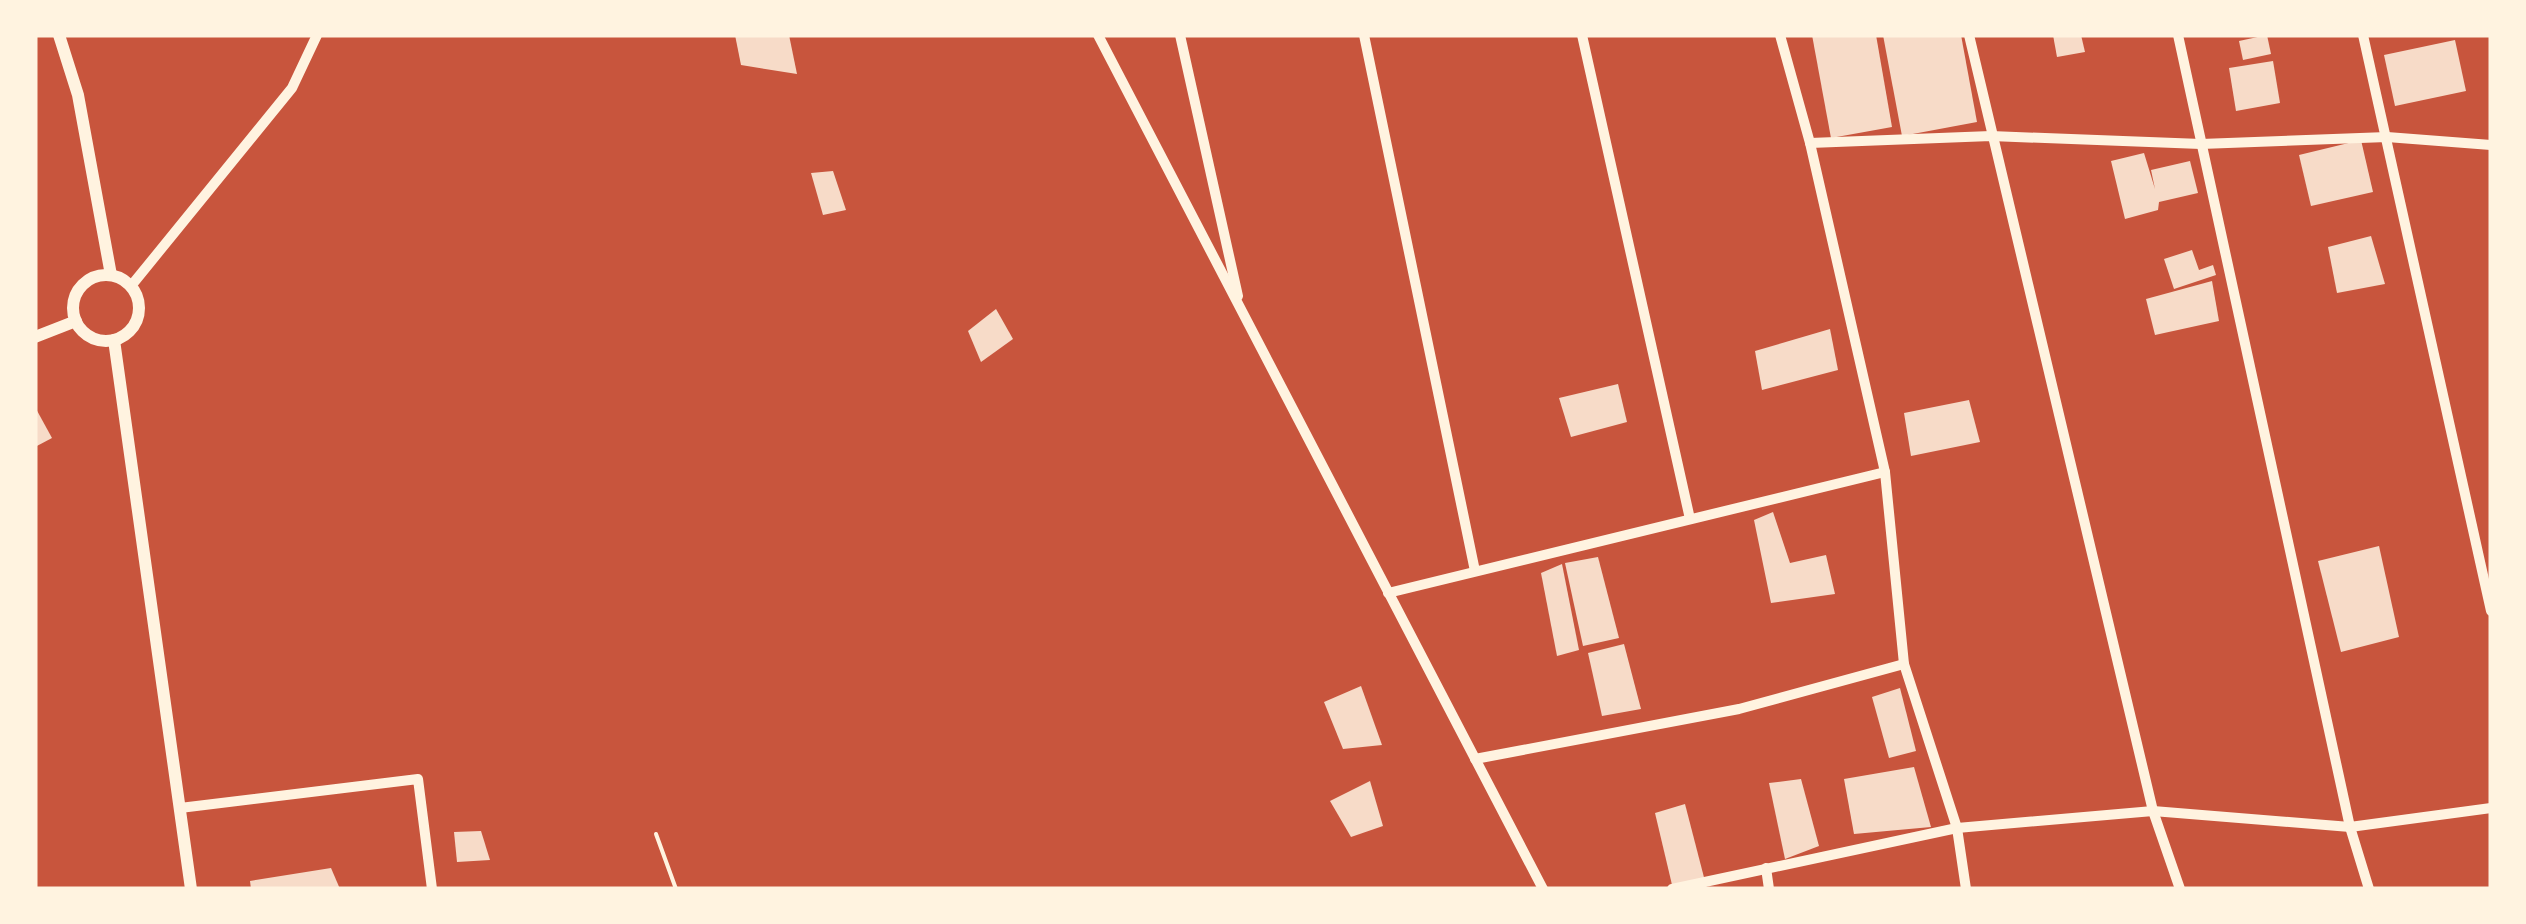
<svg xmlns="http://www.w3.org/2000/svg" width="2526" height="924" viewBox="0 0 2526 924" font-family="'Exo 2',sans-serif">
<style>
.building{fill:#f7dbc8}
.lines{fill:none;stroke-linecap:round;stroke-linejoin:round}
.path{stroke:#fff3e0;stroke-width:4}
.minor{stroke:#fff3e0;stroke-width:10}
.tertiary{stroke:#fff3e0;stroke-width:12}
</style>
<rect width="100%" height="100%" fill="#c8553d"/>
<!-- building -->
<g class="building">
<path d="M735 35H789L797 74 741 65Z"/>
<path d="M1812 35H1876L1892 127 1831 138Z"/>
<path d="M1883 35H1961L1977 122 1902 136Z"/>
<path d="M2053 35H2081L2085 52 2057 57Z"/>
<path d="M2267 35 2271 54 2243 60 2239 41Z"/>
<path d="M2455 40 2466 91 2395 106 2384 55Z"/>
<path d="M2273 61 2280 103 2236 111 2229 68Z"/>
<path d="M2361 140 2373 192 2311 206 2299 155Z"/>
<path d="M2144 153 2155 189 2151 170 2190 161 2198 193 2159 202 2158 210 2125 219 2111 161Z"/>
<path d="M833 171 846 210 823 215 811 173Z"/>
<path d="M2371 236 2385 284 2337 293 2328 247Z"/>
<path d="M2192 250 2199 270 2213 265 2216 275 2174 289 2164 259Z"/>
<path d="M2212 281 2219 321 2155 335 2146 299Z"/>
<path d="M996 309 1013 339 981 362 968 331Z"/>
<path d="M1830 329 1838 370 1762 390 1755 351Z"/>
<path d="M1618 384 1627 422 1571 437 1559 398Z"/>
<path d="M1969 400 1980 442 1911 456 1904 413Z"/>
<path d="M35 407 52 438 35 447Z"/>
<path d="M1773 512 1790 563 1826 555 1835 594 1771 603 1754 520Z"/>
<path d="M2379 546 2399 637 2341 652 2318 561Z"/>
<path d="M1598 557 1619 638 1583 646 1565 563Z"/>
<path d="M1562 564 1579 650 1557 656 1541 573Z"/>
<path d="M1624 644 1641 709 1602 716 1588 653Z"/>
<path d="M1361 686 1382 745 1343 749 1324 702Z"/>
<path d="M1900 688 1916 751 1889 758 1872 697Z"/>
<path d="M1914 767 1931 827 1854 834 1844 779Z"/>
<path d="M1801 779 1819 846 1785 859 1769 783Z"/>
<path d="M1370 781 1383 826 1351 837 1330 801Z"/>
<path d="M1685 804 1707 889H1673L1655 813Z"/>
<path d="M481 831 490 860 457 862 454 832Z"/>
<path d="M331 868 340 889H251L250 881Z"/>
</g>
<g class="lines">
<!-- path -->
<path class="path" d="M656 834 676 889"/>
<!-- minor -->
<g class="minor">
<path d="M1098 35 1543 889"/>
<path d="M1180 35 1238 296"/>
<path d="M1364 35 1475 571"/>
<path d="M1582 35 1690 519"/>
<path d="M1780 35 1810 143 1885 472 1904 664 1957 828 1966 889"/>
<path d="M1969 35 2153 811 2180 889"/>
<path d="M2178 35 2350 827 2369 889"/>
<path d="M2363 35 2491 611"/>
<path d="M1810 143 1991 136 2201 144 2387 137 2491 145"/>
<path d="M131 286 292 88 317 35"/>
<path d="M1388 593 1885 472"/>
<path d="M1475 759 1739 709 1904 664"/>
<path d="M180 808 418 779 432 889"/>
<path d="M1766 868 1769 889"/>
<path d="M1672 889 1957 828 2153 811 2350 827 2491 808"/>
</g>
<!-- tertiary -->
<g class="tertiary">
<path d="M59 35 78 95 111 275"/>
<circle cx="106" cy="308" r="33"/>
<path d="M35 337 76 321"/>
<path d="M114 340 191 889"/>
</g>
</g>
<!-- border -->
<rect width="2526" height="924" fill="none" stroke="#fff3e0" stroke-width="75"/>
</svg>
